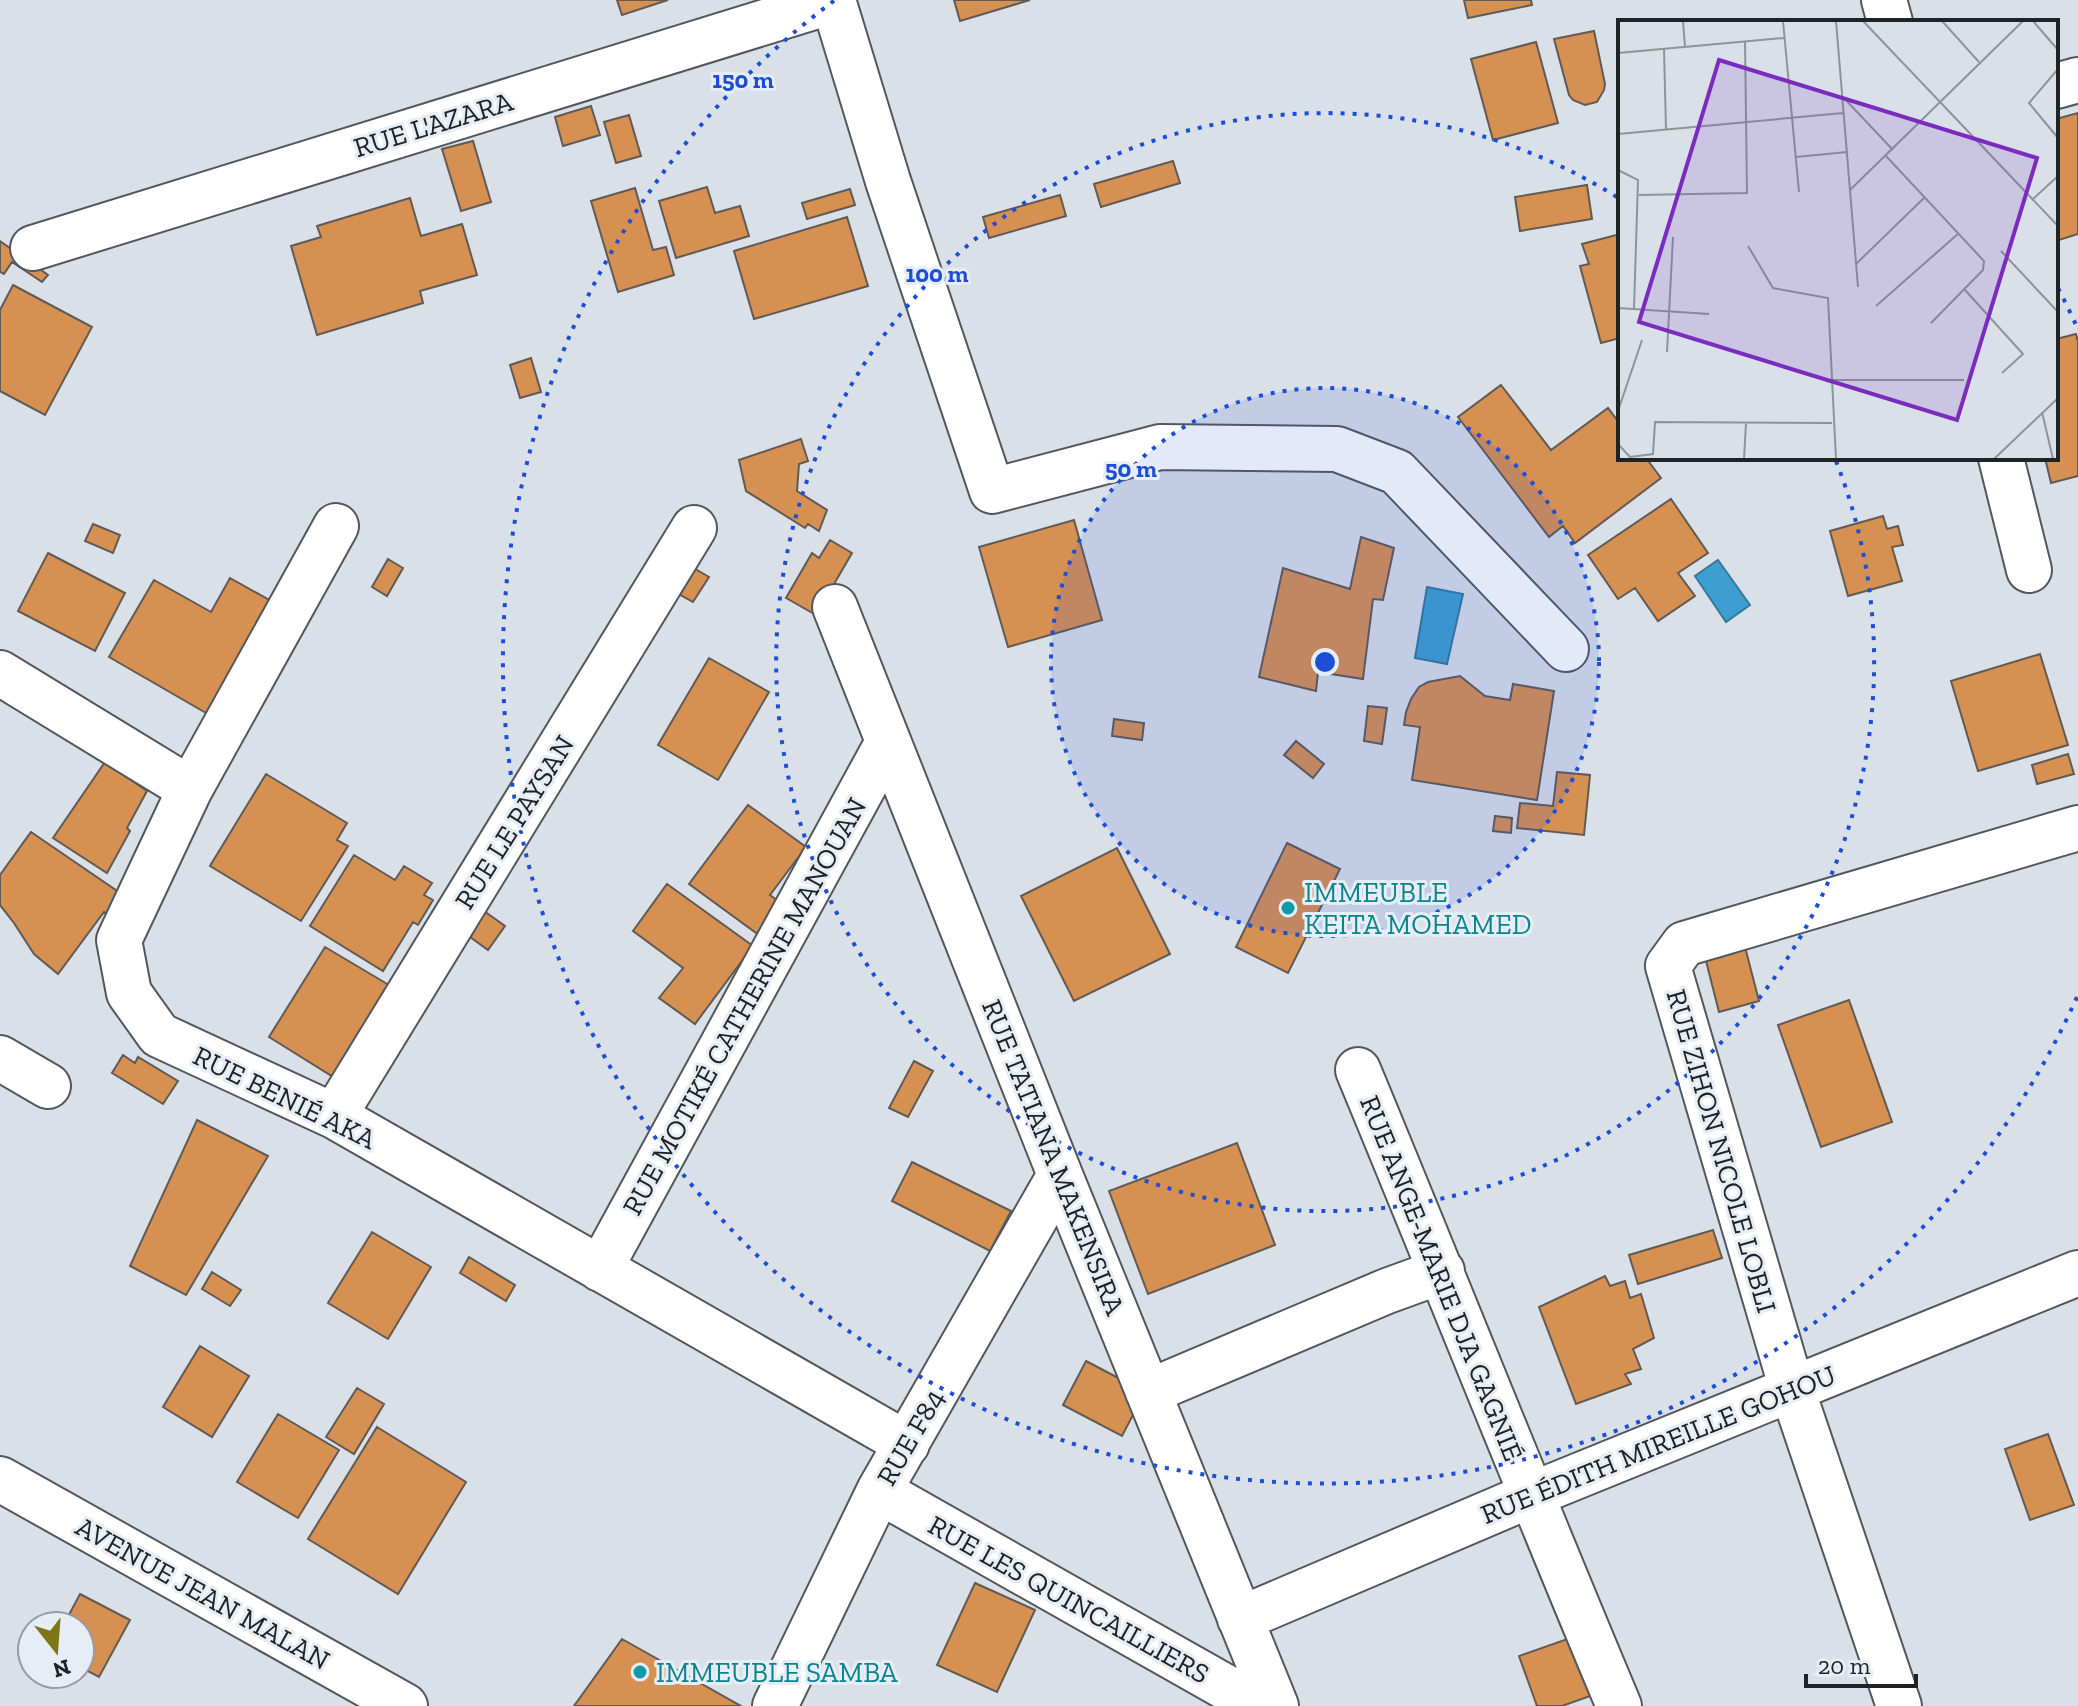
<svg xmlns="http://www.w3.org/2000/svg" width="2078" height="1706" font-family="'Zilla Slab',serif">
	<rect width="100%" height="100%" fill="#d9e0e7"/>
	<path fill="#3f9ed0" stroke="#36799d" stroke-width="2" d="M 1718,560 L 1750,605 L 1726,622 L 1695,576 Z
		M 1427,587 L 1463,594 L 1447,664 L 1415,658 Z"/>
	<path fill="#d69052" stroke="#615a55" stroke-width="2" d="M 617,0 L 668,0 L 622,15 Z
		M 954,0 L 1030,0 L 960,21 Z
		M 1464,0 L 1531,0 L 1532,5 L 1468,18 Z
		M 1594,31 L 1605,84 L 1604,90 L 1597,102 L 1585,105 L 1573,100 L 1569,95 L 1554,39 Z
		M 1536,42 L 1558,123 L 1493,140 L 1471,59 Z
		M 591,106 L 600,135 L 563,146 L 555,117 Z
		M 2078,113 L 2078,234 L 2056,241 L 2056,119 Z
		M 629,115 L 641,156 L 616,163 L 604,122 Z
		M 473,141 L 491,202 L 461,211 L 442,149 Z
		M 1173,161 L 1180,183 L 1101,207 L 1094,184 Z
		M 1587,185 L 1592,219 L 1520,231 L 1515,197 Z
		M 707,187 L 715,213 L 740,206 L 749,236 L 676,258 L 659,201 Z
		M 635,188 L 653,250 L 666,247 L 674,275 L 618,292 L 591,201 Z
		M 850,189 L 855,205 L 807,219 L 802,203 Z
		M 1060,195 L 1066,216 L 989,238 L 983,217 Z
		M 410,198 L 421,236 L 462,224 L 477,275 L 420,291 L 423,303 L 317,335 L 291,246 L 321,237 L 317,226 Z
		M 847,217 L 868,286 L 754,319 L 734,251 Z
		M 1620,234 L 1620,338 L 1601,343 L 1580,266 L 1589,264 L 1582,244 Z
		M 0,241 L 48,275 L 42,282 L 12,262 L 4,274 L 0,272 Z
		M 13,285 L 92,327 L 45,415 L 0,391 L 0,310 Z
		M 2076,334 L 2078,342 L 2078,476 L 2051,483 L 2045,458 L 2056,458 L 2056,339 Z
		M 531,358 L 541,392 L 520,398 L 510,365 Z
		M 1501,385 L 1551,450 L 1608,408 L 1620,424 L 1620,458 L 1646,458 L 1661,478 L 1575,543 L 1563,526 L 1549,537 L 1458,417 Z
		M 801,439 L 808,461 L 799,464 L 797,491 L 827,510 L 819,531 L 808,524 L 805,528 L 746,491 L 739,460 Z
		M 1671,499 L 1708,553 L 1678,573 L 1695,596 L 1658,621 L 1635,588 L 1618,599 L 1588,555 Z
		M 1883,516 L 1887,529 L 1898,526 L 1903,545 L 1892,547 L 1902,581 L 1848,596 L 1830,531 Z
		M 1074,520 L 1102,620 L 1008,647 L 979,547 Z
		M 93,524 L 120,535 L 113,553 L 85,541 Z
		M 1361,537 L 1394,548 L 1383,600 L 1373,599 L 1363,679 L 1318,672 L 1316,691 L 1259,677 L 1283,568 L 1350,589 Z
		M 830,540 L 852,553 L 816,615 L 786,598 L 812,553 L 819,558 Z
		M 48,553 L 125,593 L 95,651 L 18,611 Z
		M 388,559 L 403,568 L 387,596 L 372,587 Z
		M 692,567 L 709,577 L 693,602 L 677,593 Z
		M 230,578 L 271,601 L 206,713 L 109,657 L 154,580 L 211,612 Z
		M 2040,654 L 2068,745 L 1978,771 L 1951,681 Z
		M 709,658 L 769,692 L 718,780 L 658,745 Z
		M 1460,676 L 1485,696 L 1510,700 L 1513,684 L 1554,691 L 1537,800 L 1412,780 L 1420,727 L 1404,725 L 1406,712 L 1411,699 L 1419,687 L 1428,682 Z
		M 1368,706 L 1387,708 L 1382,744 L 1364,741 Z
		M 1114,719 L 1144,723 L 1142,740 L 1112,736 Z
		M 1296,741 L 1324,764 L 1313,778 L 1284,755 Z
		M 2068,754 L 2074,774 L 2037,784 L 2032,765 Z
		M 105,762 L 147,791 L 127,828 L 130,831 L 107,873 L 53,838 Z
		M 1557,772 L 1590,775 L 1584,835 L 1517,828 L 1520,803 L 1553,806 Z
		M 266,774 L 347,823 L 337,840 L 348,846 L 301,921 L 210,866 Z
		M 748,805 L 806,847 L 770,895 L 790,910 L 767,941 L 689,884 Z
		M 1495,816 L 1512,818 L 1511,833 L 1493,831 Z
		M 31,832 L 126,897 L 110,917 L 104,912 L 58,974 L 34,954 L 14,923 L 0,905 L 0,875 Z
		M 1287,843 L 1340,869 L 1288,973 L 1236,947 Z
		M 1117,848 L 1170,954 L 1074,1001 L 1021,896 Z
		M 354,855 L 395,880 L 404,866 L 432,883 L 424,895 L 433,900 L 418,925 L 413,922 L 383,971 L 310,926 Z
		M 667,884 L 753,946 L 695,1024 L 659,998 L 683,968 L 633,931 Z
		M 484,911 L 505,926 L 488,950 L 466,934 Z
		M 325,947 L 399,991 L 343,1083 L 269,1037 Z
		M 1745,947 L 1759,1001 L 1719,1012 L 1705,957 Z
		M 1849,1000 L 1892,1122 L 1821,1147 L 1778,1025 Z
		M 123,1055 L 135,1063 L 138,1057 L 178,1081 L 163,1104 L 112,1073 Z
		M 914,1061 L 933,1071 L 908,1117 L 889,1108 Z
		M 197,1120 L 268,1156 L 186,1295 L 130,1266 Z
		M 1237,1143 L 1275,1245 L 1148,1294 L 1109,1191 Z
		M 912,1162 L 1011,1211 L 990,1251 L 892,1201 Z
		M 1713,1230 L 1722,1258 L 1638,1284 L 1629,1255 Z
		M 372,1232 L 431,1267 L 388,1339 L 328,1303 Z
		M 469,1257 L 515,1285 L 506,1301 L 460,1273 Z
		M 212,1272 L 241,1290 L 230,1306 L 202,1289 Z
		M 1605,1276 L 1610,1286 L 1625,1281 L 1630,1298 L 1641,1294 L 1654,1338 L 1633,1349 L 1641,1369 L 1625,1374 L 1631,1384 L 1576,1404 L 1539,1307 Z
		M 200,1346 L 249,1376 L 212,1437 L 163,1407 Z
		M 1086,1361 L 1145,1392 L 1122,1436 L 1063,1405 Z
		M 357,1388 L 384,1404 L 354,1454 L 326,1437 Z
		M 278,1414 L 339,1450 L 298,1518 L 237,1482 Z
		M 377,1427 L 466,1482 L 398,1594 L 308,1539 Z
		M 2048,1434 L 2074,1505 L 2030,1520 L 2005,1449 Z
		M 975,1583 L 1035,1610 L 997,1692 L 937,1665 Z
		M 80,1594 L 130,1620 L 99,1677 L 80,1667 L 80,1626 L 63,1626 Z
		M 1576,1636 L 1596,1694 L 1562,1706 L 1537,1706 L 1519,1656 Z
		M 622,1639 L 741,1706 L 574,1706 Z"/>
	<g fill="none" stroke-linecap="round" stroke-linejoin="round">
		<defs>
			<path id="minor" d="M 833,0 L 888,181 L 992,491 L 1160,447 L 1337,449 L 1397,472 L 1566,649
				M 1884,0 L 1890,22
				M 2056,86 L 2078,80
				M 33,248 L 833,1
				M 2001,458 L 2029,570
				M 336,526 L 190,789 L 119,940 L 129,993 L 159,1035 L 334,1116 L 907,1444
				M 835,607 L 1060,1175 L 1276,1706
				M 0,673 L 190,789
				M 0,1058 L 48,1086
				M 1358,1070 C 1446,1282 1530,1495 1619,1706
				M 334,1116 L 694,528
				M 600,1269 L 888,742
				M 1148,1392 L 1387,1291 L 1442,1271
				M 879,1491 L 1259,1706
				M 1240,1619 L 1531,1495 L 2078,1273
				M 775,1706 L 879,1491 L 1060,1175
				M 1899,1706 L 1792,1389 L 1668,966 L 1684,944 L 2078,828"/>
			<path id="major" d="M 0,1479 L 405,1706"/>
		</defs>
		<use href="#minor" stroke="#52585e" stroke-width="48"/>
		<use href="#major" stroke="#52585e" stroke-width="48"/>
		<use href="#minor" stroke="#fff" stroke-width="44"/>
		<use href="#major" stroke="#fff" stroke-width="44"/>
	</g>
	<circle cx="1325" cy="662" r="274" fill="#1d4ed8" fill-opacity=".12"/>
	<g fill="none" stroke="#1d4ed8" stroke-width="4" stroke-dasharray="4 8">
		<circle cx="1325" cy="662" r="274"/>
		<path d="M1836 461A549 549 0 1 1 1620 199"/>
		<path d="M2077 997A823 823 0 1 1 835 0M2058 288A823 823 0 0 1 2077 327"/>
	</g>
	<g fill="#0f9aa8" stroke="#e6edf5" stroke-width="3">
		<circle cx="1288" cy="908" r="8"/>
		<circle cx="640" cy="1672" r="8"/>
	</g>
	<g text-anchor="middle" stroke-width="6" stroke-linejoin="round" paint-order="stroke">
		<g font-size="28" fill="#202325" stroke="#e6edf5">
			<text transform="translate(433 124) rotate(-17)" y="10">RUE L'AZARA</text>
			<text transform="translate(514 822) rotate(-58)" y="10">RUE LE PAYSAN</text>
			<text transform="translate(744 1006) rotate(-61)" y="10">RUE MOTIKÉ CATHERINE MANOUAN</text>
			<text transform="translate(285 1097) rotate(26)" y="10">RUE BENIÉ AKA</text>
			<text transform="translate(1722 1151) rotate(74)" y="10">RUE ZIHON NICOLE LOBLI</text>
			<text transform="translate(1054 1157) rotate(68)" y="10">RUE TATIANA MAKENSIRA</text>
			<text transform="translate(1442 1278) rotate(68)" y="10">RUE ANGE-MARIE DJA GAGNIÉ</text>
			<text transform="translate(910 1437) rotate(-60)" y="10">RUE F84</text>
			<text transform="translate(1658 1444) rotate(-22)" y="10">RUE ÉDITH MIREILLE GOHOU</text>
			<text transform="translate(203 1593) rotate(29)" y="10">AVENUE JEAN MALAN</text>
			<text transform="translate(1069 1599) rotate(29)" y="10">RUE LES QUINCAILLIERS</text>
		</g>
		<g font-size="28" fill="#0d838f" stroke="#e6edf5" text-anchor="start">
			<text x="1304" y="902">IMMEUBLE<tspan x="1304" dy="32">KEITA MOHAMED</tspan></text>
			<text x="656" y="1682">IMMEUBLE SAMBA</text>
		</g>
	</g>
	<g transform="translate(1618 20)">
		<rect width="440" height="440" fill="#d9e0e7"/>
		<path fill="none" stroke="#8f9499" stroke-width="2" d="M 65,1 L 67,27M 165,1 L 181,172M 218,1 L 240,267M 245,1 L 440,206M 324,1 L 361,42M 415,1 L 440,30M 46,28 L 48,110M 0,33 L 166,18M 440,49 L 411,83 L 440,118M 224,76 L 275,130M 0,114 L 225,93M 268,136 L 366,241 L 365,250 L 313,303M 178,137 L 229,132M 0,150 L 20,160 L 16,289M 232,170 L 405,1M 21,175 L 129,173 L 127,21M 415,179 L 440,156M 130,226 L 155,268 L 210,278 L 218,439M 383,231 L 440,292M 238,244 L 307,177M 347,270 L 405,334 L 384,353M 258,286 L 341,213M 0,288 L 91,294M 49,332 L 55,217M 212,360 L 346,360M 0,391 L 24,320M 424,392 L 435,439M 0,424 L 12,437 L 35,434 L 37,402 L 214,403M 126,439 L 128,403M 376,439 L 440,378"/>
		<path fill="#7b2cbf" fill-opacity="0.15" stroke="#7b2cbf" stroke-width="4" d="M 101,40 L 419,138 L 339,400 L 21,302 Z"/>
		<rect width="440" height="440" fill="none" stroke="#202325" stroke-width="4"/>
	</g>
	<circle cx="1325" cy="662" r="12" fill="#1d4ed8" stroke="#e6edf5" stroke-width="4"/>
	<g font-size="24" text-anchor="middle" font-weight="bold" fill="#1d4ed8" stroke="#e6edf5" stroke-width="6" stroke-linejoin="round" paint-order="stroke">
		<text x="743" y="88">150 m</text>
		<text x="937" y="282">100 m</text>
		<text x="1131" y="477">50 m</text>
	</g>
	<g transform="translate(56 1650) rotate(163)"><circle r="38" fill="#e6edf5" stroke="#979ca2" stroke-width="2"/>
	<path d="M0-6L14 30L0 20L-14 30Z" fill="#7f7416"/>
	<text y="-12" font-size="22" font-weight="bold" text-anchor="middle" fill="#202325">N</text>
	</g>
	<path d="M1806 1674v12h110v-12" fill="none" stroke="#202325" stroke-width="4"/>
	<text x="1818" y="1674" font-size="24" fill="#202325" stroke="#e6edf5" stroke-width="6" paint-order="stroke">20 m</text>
</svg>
